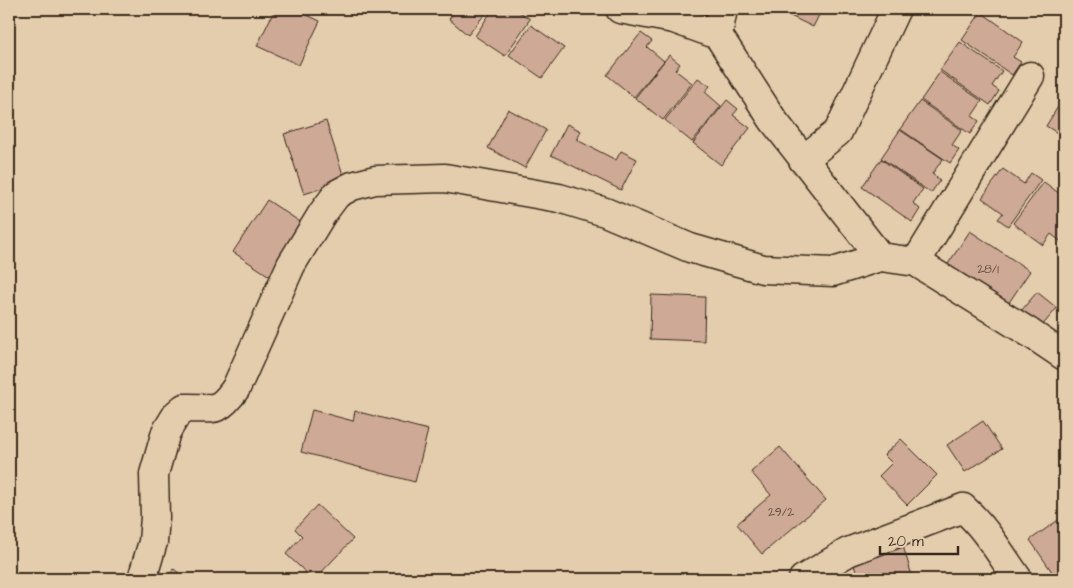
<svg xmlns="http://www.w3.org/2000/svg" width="1073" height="588" font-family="'Architects Daughter',sans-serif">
	<rect width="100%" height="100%" fill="#e3cdac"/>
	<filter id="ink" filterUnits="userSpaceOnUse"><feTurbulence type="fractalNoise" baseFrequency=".02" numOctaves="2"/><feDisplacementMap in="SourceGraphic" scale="10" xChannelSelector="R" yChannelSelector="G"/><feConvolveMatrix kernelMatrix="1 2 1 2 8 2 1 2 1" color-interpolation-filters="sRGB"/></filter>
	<g filter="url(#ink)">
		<path fill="#cea996" stroke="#3b2a1e" d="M 275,9 L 294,9 L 320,21 L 299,65 L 257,46 Z
			M 457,9 L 489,9 L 468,35 L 449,19 Z
			M 493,9 L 515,9 L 530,19 L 505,56 L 475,36 Z
			M 776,9 L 822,9 L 813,27 Z
			M 981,12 L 1023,42 L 1013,57 L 1021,62 L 1012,75 L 962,40 Z
			M 531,25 L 564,48 L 542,78 L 509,55 Z
			M 641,33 L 652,41 L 647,47 L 664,61 L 634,97 L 607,75 Z
			M 960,42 L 1002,71 L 992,86 L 999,91 L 990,105 L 940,70 Z
			M 669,55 L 680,64 L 675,70 L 692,83 L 663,120 L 635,98 Z
			M 940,72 L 982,101 L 972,116 L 979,121 L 970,134 L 921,100 Z
			M 698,78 L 710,86 L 705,92 L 721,106 L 692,142 L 665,120 Z
			M 1064,97 L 1064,137 L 1046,126 Z
			M 727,100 L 738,109 L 733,115 L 750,128 L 721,165 L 693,143 Z
			M 920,101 L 962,130 L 952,145 L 959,150 L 950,163 L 900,129 Z
			M 508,109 L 546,130 L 525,168 L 488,148 Z
			M 326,121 L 345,181 L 304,194 L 284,134 Z
			M 567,124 L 581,131 L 577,140 L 616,160 L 621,151 L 637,159 L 621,190 L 551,155 Z
			M 900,130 L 943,159 L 932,174 L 940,180 L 931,193 L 881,158 Z
			M 881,159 L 923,189 L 913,203 L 920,209 L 912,222 L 862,187 Z
			M 1003,169 L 1024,184 L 1031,173 L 1041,180 L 1008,226 L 998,219 L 1003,213 L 982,198 Z
			M 1044,182 L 1064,197 L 1064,244 L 1051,234 L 1043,245 L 1013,223 Z
			M 267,200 L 305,225 L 271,277 L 233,252 Z
			M 970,231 L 1030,271 L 1006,307 L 946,267 Z
			M 1037,292 L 1057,308 L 1041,327 L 1021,311 Z
			M 651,295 L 705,297 L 704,341 L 650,339 Z
			M 312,410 L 353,421 L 355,411 L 428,430 L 415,482 L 301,452 Z
			M 983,421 L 1002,449 L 965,472 L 947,445 Z
			M 901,439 L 937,475 L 907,505 L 879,476 L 892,463 L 884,455 Z
			M 780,447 L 826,500 L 762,554 L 737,524 L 771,495 L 751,472 Z
			M 317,505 L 353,539 L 315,579 L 313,579 L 286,554 L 302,536 L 295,529 Z
			M 1064,516 L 1064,579 L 1057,579 L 1030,540 Z
			M 903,546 L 913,579 L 875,579 L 873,574 L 858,578 L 853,562 Z
			M 174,569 L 186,579 L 165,579 Z"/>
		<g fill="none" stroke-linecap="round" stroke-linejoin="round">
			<defs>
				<path id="minor" d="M 620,9 L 674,19 L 718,35
					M 723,9 L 718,35 L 773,120 L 880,257 L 916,262 L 1030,333 L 1064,356
					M 803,160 L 838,132 L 896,9
					M 916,262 L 1030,76
					M 142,579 L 153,542 L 155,517 L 154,474 L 166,432 L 177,414 L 184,408 C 214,407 217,415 236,388 L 291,265 L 322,214 L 337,194 L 352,186 L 375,180 L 445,178 L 559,198 L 605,212 L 690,248 L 763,269 L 833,272 L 880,257
					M 803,579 L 848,552 L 963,508 C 985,527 1001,555 1018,579"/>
			</defs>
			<use href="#minor" stroke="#3b2a1e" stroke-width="31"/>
			<use href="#minor" stroke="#e3cdac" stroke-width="28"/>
		</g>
	</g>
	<g text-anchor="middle" stroke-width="4" stroke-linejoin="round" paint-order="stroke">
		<g font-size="12" fill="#604a3c">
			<text x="988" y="273">28/1</text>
			<text x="781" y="516">29/2</text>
		</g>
	</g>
	<rect width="1073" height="588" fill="none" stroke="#e3cdac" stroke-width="30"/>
	<rect x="15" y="15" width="1043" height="558" fill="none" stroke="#3b2a1e" stroke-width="2" filter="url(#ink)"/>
	<path d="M880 546v8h78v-8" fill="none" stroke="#3b2a1e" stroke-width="2.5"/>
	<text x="888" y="546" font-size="15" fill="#3b2a1e" stroke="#e3cdac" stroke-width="4" paint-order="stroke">20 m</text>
</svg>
